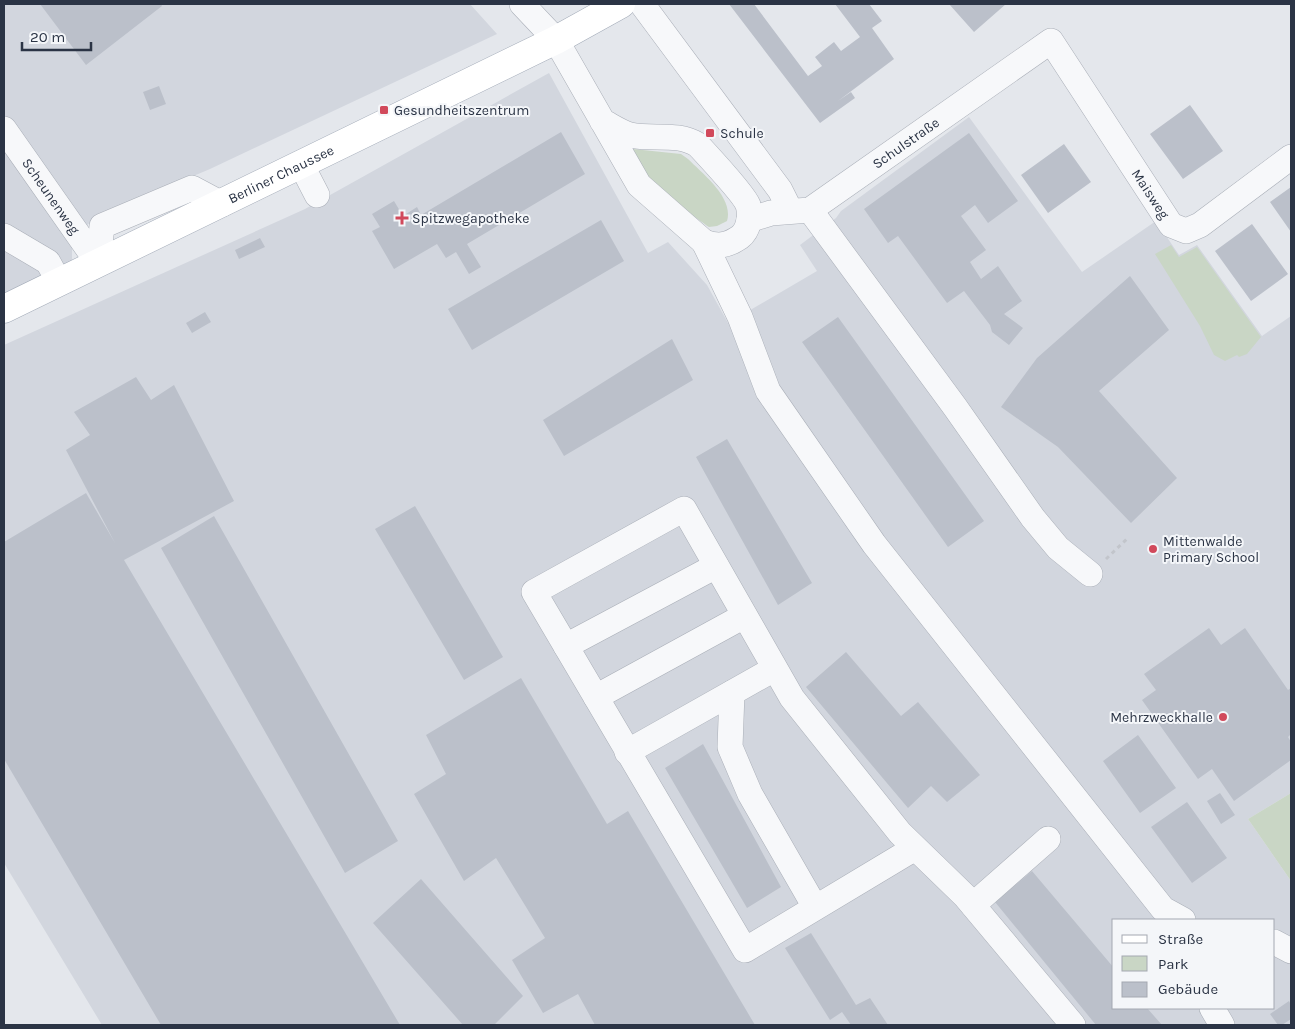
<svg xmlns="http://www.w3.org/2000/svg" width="1295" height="1029" font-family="Karla,sans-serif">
	<rect width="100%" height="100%" fill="#e4e7ec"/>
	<path fill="#d2d6de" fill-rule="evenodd" d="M 4,4 L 470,4 L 497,34 L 210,169 L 96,217 L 72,239 L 72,263 L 4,296 Z
		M 549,73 L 648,253 L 668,242 L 707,285 L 728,323 L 817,271 L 800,245 L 836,218 L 841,211 L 969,117 L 1082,272 L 1156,221 L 1179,255 L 1197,245 L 1262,336 L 1291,316 L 1291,793 L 1248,819 L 1291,881 L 1291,1025 L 102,1025 L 4,863 L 4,345 L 305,209 ZM 1114,920 L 1274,920 L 1274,1008 L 1114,1008 Z"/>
	<path fill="#c9d6c5" d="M 633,149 L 681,154 L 688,159 C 703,174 734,198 727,221 L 717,226 L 709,227 C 690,213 629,175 633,149 Z
		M 1171,245 L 1179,257 L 1197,247 L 1261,337 L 1247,354 L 1239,357 L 1237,355 L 1225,361 L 1214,355 L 1200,326 L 1155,254 Z
		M 1291,793 L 1291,881 L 1248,819 Z"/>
	<path fill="#bbc0ca" d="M 40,4 L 161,4 L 162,6 L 86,65 Z
		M 729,4 L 754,4 L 808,76 L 822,66 L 815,57 L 834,42 L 841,51 L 860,37 L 835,4 L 869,4 L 882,21 L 872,28 L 894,59 L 838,101 L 851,92 L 855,98 L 820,123 Z
		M 949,4 L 1006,4 L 974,32 Z
		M 159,86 L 166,104 L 150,110 L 143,92 Z
		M 1190,105 L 1223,151 L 1183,179 L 1150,134 Z
		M 561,132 L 585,174 L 467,244 L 481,267 L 469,274 L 456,252 L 446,258 L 437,244 L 394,269 L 372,231 L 380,227 L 372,214 L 394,201 L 403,216 L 417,207 L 421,215 Z
		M 969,133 L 1018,201 L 988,223 L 975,205 L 961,216 L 986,250 L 970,262 L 981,279 L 998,266 L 1022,301 L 1004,314 L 1023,328 L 1009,345 L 992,332 L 990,325 L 964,291 L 947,303 L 898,236 L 888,243 L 864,209 Z
		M 1064,144 L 1091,182 L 1048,213 L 1021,175 Z
		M 1291,187 L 1291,232 L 1270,202 Z
		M 601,220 L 624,261 L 472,350 L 448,309 Z
		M 1252,224 L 1288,274 L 1251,301 L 1215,251 Z
		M 260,238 L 265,247 L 239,259 L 235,250 Z
		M 1130,276 L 1169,330 L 1099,391 L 1177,478 L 1131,523 L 1058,447 L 1001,407 L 1037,358 Z
		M 205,312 L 211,322 L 192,333 L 186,323 Z
		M 838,317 L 984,521 L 948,547 L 802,342 Z
		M 672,339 L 693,380 L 564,456 L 543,420 Z
		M 136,377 L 151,400 L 174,385 L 234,501 L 124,560 L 400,1025 L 161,1025 L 4,759 L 4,542 L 86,493 L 115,543 L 66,450 L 90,435 L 74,412 Z
		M 727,439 L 812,583 L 778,605 L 696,457 Z
		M 415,506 L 503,657 L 464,680 L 375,529 Z
		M 214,516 L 398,841 L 345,873 L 161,548 Z
		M 1209,628 L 1221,645 L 1245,628 L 1288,690 L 1291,688 L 1291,734 L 1288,737 L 1291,742 L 1291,760 L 1234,801 L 1212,769 L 1198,779 L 1142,700 L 1156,690 L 1144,674 Z
		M 846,652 L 901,716 L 918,702 L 980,775 L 947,802 L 931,786 L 908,808 L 806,687 Z
		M 521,678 L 607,824 L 628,811 L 755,1025 L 595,1025 L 578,994 L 543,1013 L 512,960 L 545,938 L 496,858 L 464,881 L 414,794 L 446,774 L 426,735 Z
		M 1138,735 L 1176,788 L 1140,813 L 1103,761 Z
		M 703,744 L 781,887 L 747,908 L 665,768 Z
		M 1220,793 L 1235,815 L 1221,824 L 1207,801 Z
		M 1187,802 L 1227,858 L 1192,883 L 1151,827 Z
		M 1032,871 L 1114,968 L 1114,1008 L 1147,1008 L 1162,1025 L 1096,1025 L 995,902 Z
		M 421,879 L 523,996 L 494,1025 L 463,1025 L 373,923 Z
		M 811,933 L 856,1005 L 870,998 L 888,1025 L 851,1025 L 842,1012 L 830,1020 L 785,948 Z
		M 1289,1001 L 1291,1005 L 1291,1019 L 1282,1025 L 1278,1025 L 1270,1014 Z"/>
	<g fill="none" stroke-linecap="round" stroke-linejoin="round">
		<defs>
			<g id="minor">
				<path d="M 522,4 L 556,40 L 639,185 L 704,242 C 718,247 727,246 740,237 C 749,230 751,215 748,205 C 744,194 708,156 698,145 C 677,132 653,140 630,135 C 620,132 610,125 602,121"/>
				<path d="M 642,4 L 780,190 L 790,210"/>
				<path id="s1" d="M 4,129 L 98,263"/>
				<path d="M 301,164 L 317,195"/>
				<path d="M 810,210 L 955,407 L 1033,518 L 1058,548 L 1090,574"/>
				<path id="s2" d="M 749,220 L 771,213 L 810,210 L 1051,41 L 1171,225 L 1186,231 L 1200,225 L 1291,157"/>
				<path d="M 4,236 L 48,262 L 59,282"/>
				<path d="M 704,242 L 740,317 L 768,391 L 874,544 L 1163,909 L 1183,920"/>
				<path d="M 98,263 L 102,226 L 192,188 L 222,204"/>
				<path d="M 566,646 L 716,566"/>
				<path d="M 732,693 L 730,747 L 750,794 L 815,907"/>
				<path d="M 596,697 L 744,616"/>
				<path d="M 627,752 L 774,669"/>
				<path d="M 915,848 L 745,950 L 534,592 L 684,509 L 792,698 L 900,833 L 965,896 L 1073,1025"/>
				<path d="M 973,905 L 1048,839"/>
				<path d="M 1274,942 L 1291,951"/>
				<path d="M 1212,1008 L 1222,1025"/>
			</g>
			<g id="major">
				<path id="s3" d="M 4,309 L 556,40 L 621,4"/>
			</g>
		</defs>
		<use href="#minor" stroke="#a9aeb7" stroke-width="26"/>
		<use href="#major" stroke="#a3abb8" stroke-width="29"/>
		<path stroke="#c2c5cb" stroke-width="3" stroke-dasharray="4 4" stroke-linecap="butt" d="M 1106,559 L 1129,537"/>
		<use href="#minor" stroke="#f7f8fa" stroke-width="25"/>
		<use href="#major" stroke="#fff" stroke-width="28"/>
	</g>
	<g fill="#d1495b" stroke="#f4f6f9" stroke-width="2">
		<rect x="379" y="105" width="10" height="10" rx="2.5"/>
		<rect x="705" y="128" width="10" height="10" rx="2.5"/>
		<path d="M399.5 210.5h5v5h5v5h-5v5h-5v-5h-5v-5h5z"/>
		<circle cx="1153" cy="549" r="5"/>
		<circle cx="1223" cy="717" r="5"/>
	</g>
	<g text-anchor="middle" stroke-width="4" stroke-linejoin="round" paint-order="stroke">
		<g font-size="14" fill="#2b3445" stroke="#f4f6f9" text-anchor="start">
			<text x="394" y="115">Gesundheitszentrum</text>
			<text x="720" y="138">Schule</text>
			<text x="412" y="223">Spitzwegapotheke</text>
			<text x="1163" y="546">Mittenwalde<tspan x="1163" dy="16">Primary School</tspan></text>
			<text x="1213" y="722" text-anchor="end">Mehrzweckhalle</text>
		</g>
		<g font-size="14" fill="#2b3445" stroke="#f4f6f9">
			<text dy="5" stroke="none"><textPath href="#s2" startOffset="179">Schulstraße</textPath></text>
			<text dy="5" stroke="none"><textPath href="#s3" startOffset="308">Berliner Chaussee</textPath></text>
			<text dy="5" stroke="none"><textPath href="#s2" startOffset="539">Maisweg</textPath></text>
			<text dy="5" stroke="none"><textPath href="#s1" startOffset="82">Scheunenweg</textPath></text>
		</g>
	</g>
	<rect width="1295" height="1029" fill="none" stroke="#2b3445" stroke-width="10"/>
	<rect x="1112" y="919" width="162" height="90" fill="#f4f6f9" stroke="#a4a8b1"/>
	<rect x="1122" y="935" width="25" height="8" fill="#ffffff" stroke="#a4a8b1"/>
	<text x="1158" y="944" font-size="15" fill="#2b3445">Straße</text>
	<rect x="1122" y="956" width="25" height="15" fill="#c9d6c5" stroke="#a4a8b1"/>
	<text x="1158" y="969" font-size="15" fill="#2b3445">Park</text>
	<rect x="1122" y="982" width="25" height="15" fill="#bbc0ca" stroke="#a4a8b1"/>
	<text x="1158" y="994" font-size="15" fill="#2b3445">Gebäude</text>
	<path d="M22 42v8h69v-8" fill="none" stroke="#2b3445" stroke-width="2.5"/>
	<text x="30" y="42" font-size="15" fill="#2b3445" stroke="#f4f6f9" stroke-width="4" paint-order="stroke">20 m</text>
</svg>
